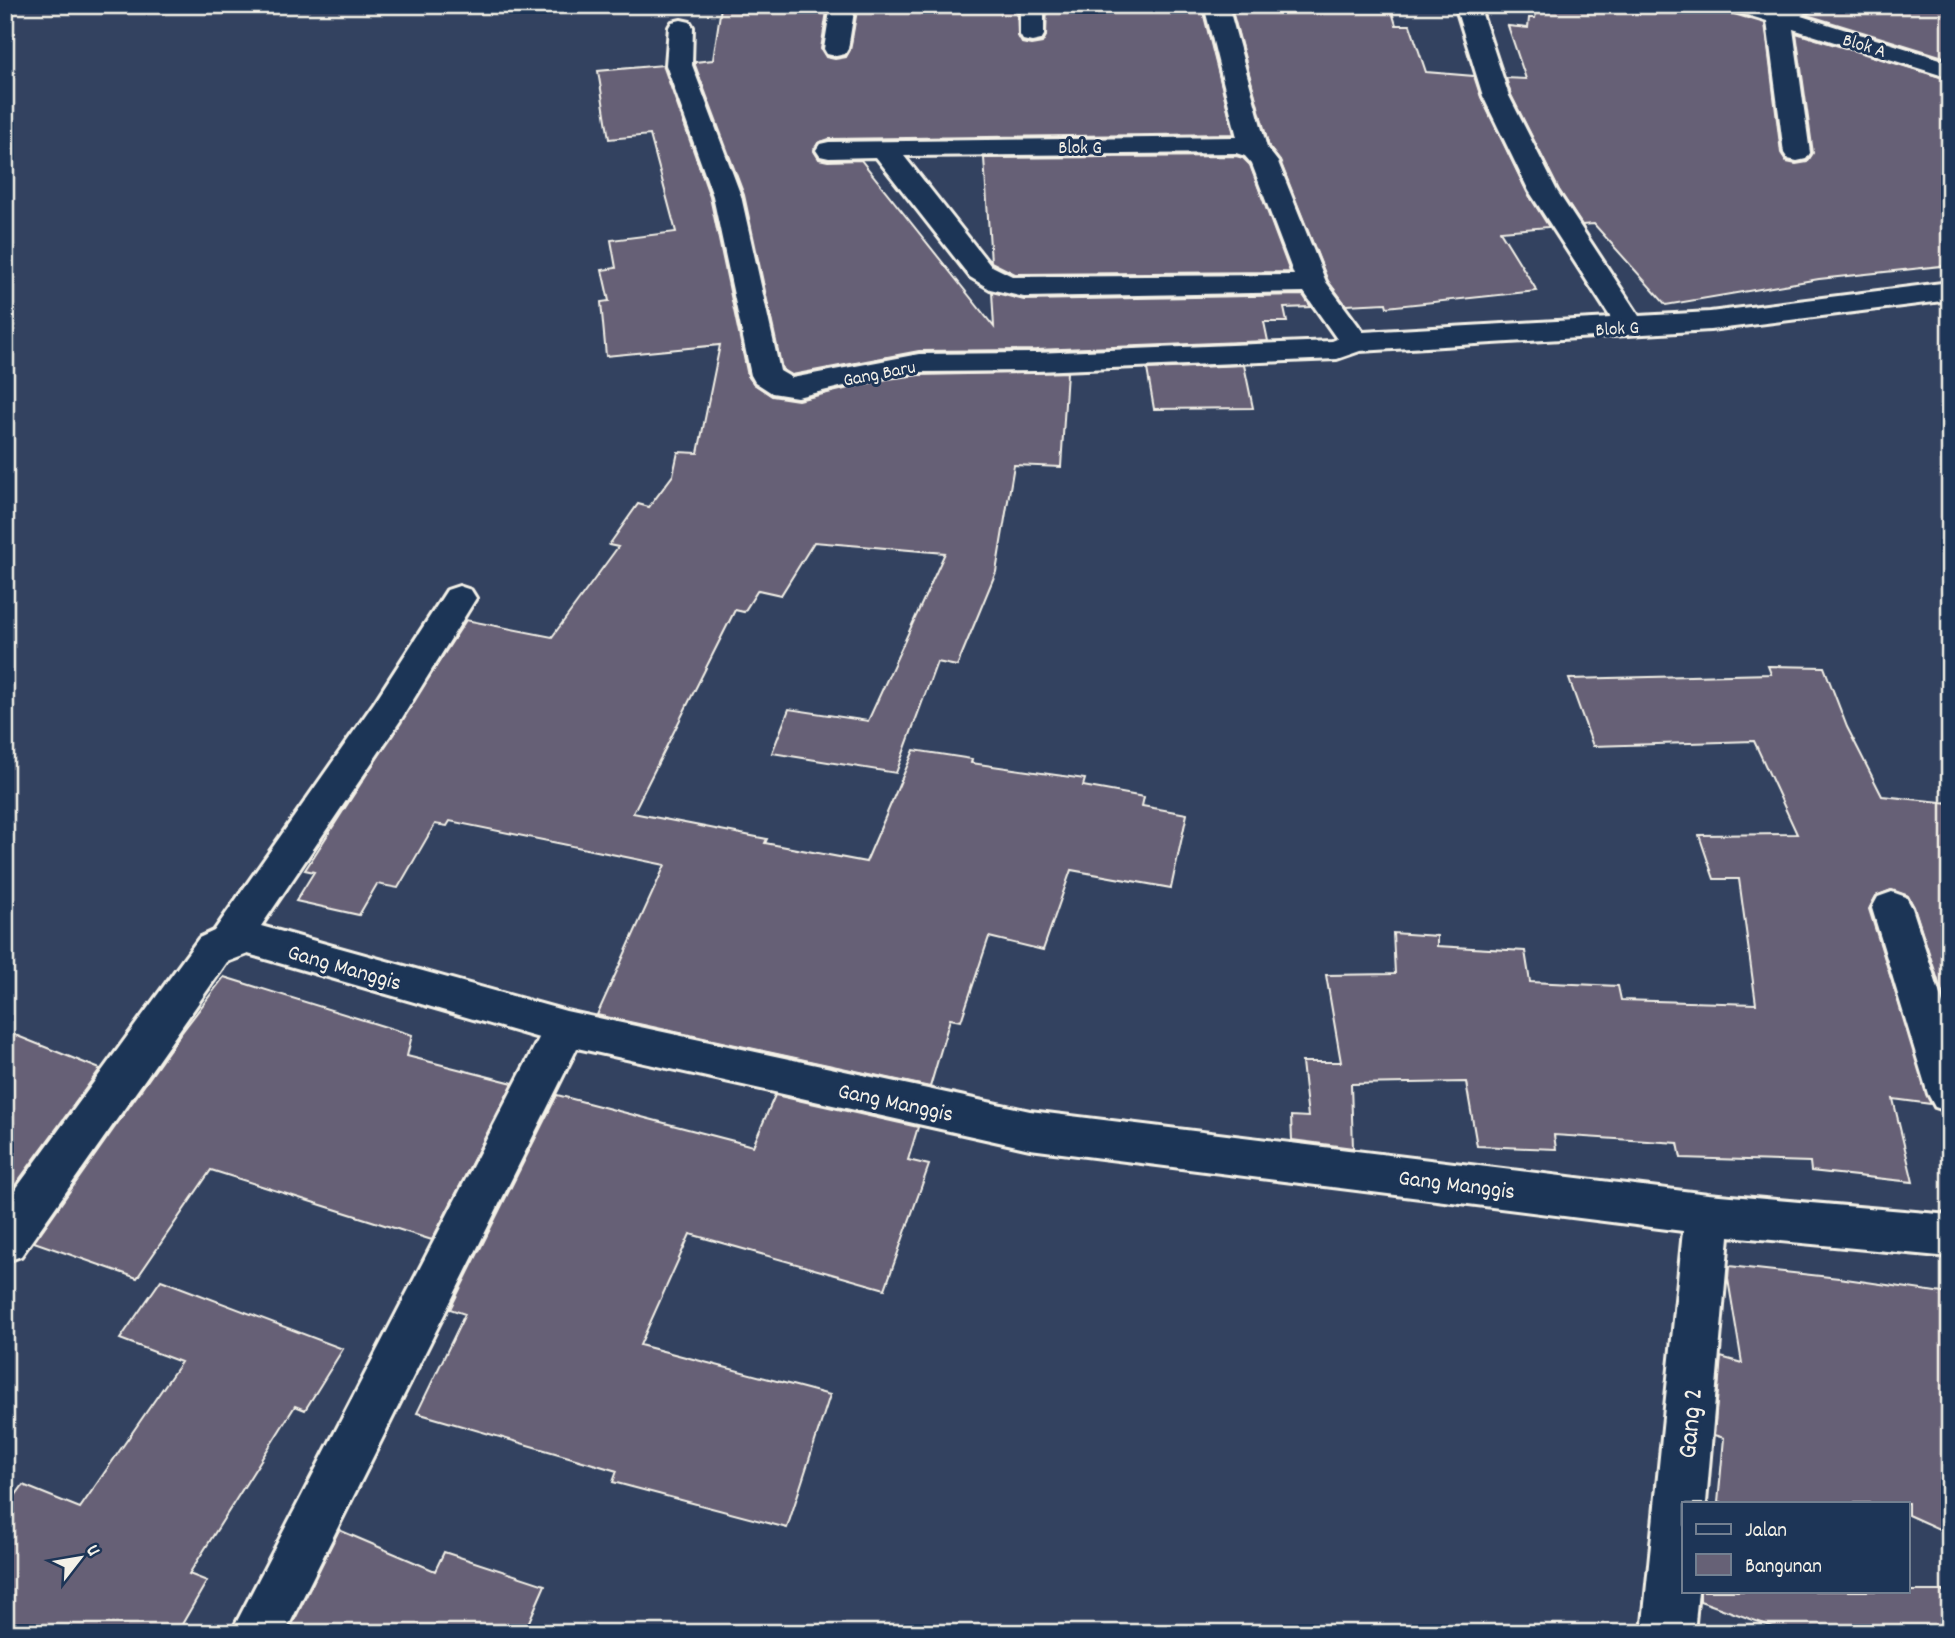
<svg xmlns="http://www.w3.org/2000/svg" width="1955" height="1638" font-family="Dekko,sans-serif">
	<rect width="100%" height="100%" fill="#334260"/>
	<filter id="ink" filterUnits="userSpaceOnUse"><feTurbulence type="fractalNoise" baseFrequency=".0143" numOctaves="2"/><feDisplacementMap in="SourceGraphic" scale="14" xChannelSelector="R" yChannelSelector="G"/><feConvolveMatrix kernelMatrix="1 2 1 2 8 2 1 2 1" color-interpolation-filters="sRGB"/></filter>
	<g filter="url(#ink)">
		<path fill="#666176" stroke="#f4f1e8" stroke-width="2" d="M 754,5 L 828,5 L 821,49 L 826,57 L 835,59 L 846,57 L 850,50 L 858,5 L 1017,5 L 1018,36 L 1022,43 L 1031,45 L 1042,43 L 1046,36 L 1047,5 L 1177,5 L 1177,9 L 1202,8 L 1234,134 L 829,139 L 818,143 L 814,151 L 819,159 L 828,161 L 861,160 L 994,327 L 992,292 L 1024,300 L 1303,295 L 1311,307 L 1284,308 L 1287,322 L 1264,322 L 1268,341 L 1036,350 L 919,351 L 792,375 L 782,369 L 744,195 L 695,65 L 695,62 L 713,60 L 721,7 Z
			M 1273,5 L 1390,5 L 1396,25 L 1410,25 L 1426,72 L 1474,76 L 1481,97 L 1527,192 L 1549,227 L 1500,231 L 1537,291 L 1387,307 L 1386,303 L 1346,305 L 1328,281 L 1280,161 L 1269,147 L 1231,7 Z
			M 1538,5 L 1726,5 L 1730,13 L 1765,23 L 1781,153 L 1787,162 L 1796,164 L 1807,162 L 1813,153 L 1796,33 L 1950,80 L 1950,265 L 1819,279 L 1666,305 L 1594,224 L 1582,225 L 1559,190 L 1511,95 L 1506,78 L 1526,79 L 1508,26 L 1528,28 L 1529,18 L 1535,18 Z
			M 1812,5 L 1950,5 L 1950,59 L 1807,15 L 1813,10 Z
			M 663,65 L 710,197 L 748,376 L 754,384 L 772,396 L 798,400 L 887,379 L 919,375 L 1067,372 L 1061,467 L 1014,465 L 996,572 L 957,666 L 937,662 L 896,773 L 772,753 L 789,709 L 868,721 L 945,553 L 814,542 L 781,595 L 758,590 L 744,612 L 735,610 L 633,813 L 767,839 L 765,843 L 866,862 L 914,750 L 972,759 L 971,763 L 1085,779 L 1083,786 L 1144,797 L 1142,806 L 1187,814 L 1171,888 L 1071,870 L 1043,950 L 989,937 L 961,1021 L 950,1019 L 930,1087 L 597,1015 L 665,865 L 450,821 L 447,826 L 435,824 L 398,888 L 377,884 L 359,915 L 296,901 L 314,872 L 305,870 L 466,620 L 552,637 L 618,547 L 609,545 L 638,504 L 649,507 L 673,475 L 678,452 L 698,453 L 720,345 L 606,356 L 601,302 L 609,301 L 602,270 L 616,268 L 611,240 L 676,232 L 650,135 L 609,139 L 598,71 Z
			M 1236,156 L 1243,158 L 1250,165 L 1290,272 L 1015,274 L 991,262 L 984,158 Z
			M 1244,365 L 1253,408 L 1154,409 L 1147,369 Z
			M 1768,666 L 1824,667 L 1847,727 L 1882,796 L 1950,803 L 1950,1017 L 1914,907 L 1908,896 L 1891,890 L 1876,896 L 1869,909 L 1931,1104 L 1893,1099 L 1913,1182 L 1811,1171 L 1810,1162 L 1681,1158 L 1678,1143 L 1554,1135 L 1556,1149 L 1477,1146 L 1466,1082 L 1351,1084 L 1353,1148 L 1292,1140 L 1291,1116 L 1308,1117 L 1302,1062 L 1341,1062 L 1326,975 L 1395,974 L 1393,933 L 1437,936 L 1437,946 L 1525,951 L 1530,982 L 1618,986 L 1621,1000 L 1756,1004 L 1739,879 L 1714,879 L 1699,835 L 1797,834 L 1754,741 L 1593,746 L 1569,679 L 1771,674 Z
			M 224,977 L 412,1035 L 407,1056 L 513,1083 L 432,1240 L 211,1170 L 137,1278 L 34,1242 L 179,1036 Z
			M 5,1031 L 100,1069 L 5,1199 Z
			M 557,1095 L 753,1146 L 775,1095 L 918,1127 L 908,1160 L 929,1165 L 885,1289 L 690,1234 L 640,1345 L 830,1395 L 787,1528 L 613,1482 L 617,1471 L 417,1413 L 465,1314 L 450,1309 Z
			M 1729,1266 L 1839,1278 L 1950,1294 L 1950,1534 L 1908,1515 L 1908,1503 L 1718,1503 L 1724,1438 L 1714,1435 L 1721,1357 L 1742,1363 L 1728,1279 Z
			M 161,1280 L 343,1349 L 305,1410 L 295,1406 L 189,1574 L 207,1581 L 177,1633 L 5,1633 L 5,1510 L 23,1485 L 80,1508 L 181,1362 L 120,1339 Z
			M 339,1530 L 435,1571 L 444,1552 L 545,1585 L 524,1633 L 288,1633 Z
			M 1700,1591 L 1950,1591 L 1948,1633 L 1790,1633 L 1700,1601 Z"/>
		<g fill="none" stroke-linecap="round" stroke-linejoin="round">
			<defs>
				<path id="minor" d="M 831,5 L 855,5 L 848,49 L 845,54 L 836,56 L 827,54 L 824,49 Z
					M 1020,5 L 1044,5 L 1044,35 L 1041,40 L 1032,42 L 1023,40 L 1020,35 Z
					M 1204,5 L 1228,5 L 1267,148 L 1278,162 L 1326,282 L 1363,332 L 1611,318 L 1529,191 L 1483,96 L 1455,5 L 1479,5 L 1509,96 L 1557,191 L 1639,316 L 1710,312 L 1950,282 L 1950,300 L 1710,330 L 1360,351 L 1337,359 L 1036,371 L 919,372 L 887,376 L 797,397 L 772,393 L 755,382 L 751,375 L 713,196 L 666,65 L 669,27 L 672,22 L 681,20 L 690,22 L 693,27 L 692,65 L 741,196 L 780,371 L 792,378 L 919,354 L 1036,353 L 1332,341 L 1337,339 L 1304,292 L 1024,297 L 990,289 L 970,277 L 876,157 L 829,158 L 820,156 L 816,150 L 820,144 L 829,142 L 1237,137 ZM 1236,153 L 1245,156 L 1252,164 L 1294,275 L 1014,277 L 990,265 L 904,156 Z
					M 1728,5 L 1766,5 L 1777,9 L 1785,5 L 1809,5 L 1811,8 L 1801,16 L 1950,62 L 1950,78 L 1793,29 L 1810,153 L 1806,159 L 1797,161 L 1788,159 L 1784,153 L 1767,21 L 1731,10 Z
					M 459,586 L 471,590 L 476,598 L 400,721 L 261,926 L 566,1011 L 1030,1111 L 1708,1194 L 1950,1215 L 1950,1257 L 1729,1236 L 1706,1503 L 1684,1503 L 1684,1591 L 1698,1591 L 1694,1633 L 1642,1633 L 1683,1231 L 1030,1149 L 577,1048 L 285,1633 L 231,1633 L 539,1038 L 248,954 L 227,962 L 21,1256 L 5,1262 L 5,1204 L 199,938 L 214,931 L 374,703 L 447,590 Z
					M 1892,892 L 1906,897 L 1912,908 L 1950,1026 L 1950,1112 L 1935,1107 L 1928,1094 L 1872,908 L 1878,897 Z"/>
			</defs>
			<use href="#minor" stroke="#f4f1e8" stroke-width="6"/>
			<use href="#minor" fill="#1d3557" fill-rule="evenodd"/>
		</g>
	</g>
	<g text-anchor="middle" stroke-width="6" stroke-linejoin="round" paint-order="stroke">
		<g font-size="19" fill="#f4f1e8" stroke="#1d3557">
			<text transform="translate(1865 44) rotate(17)" y="7">Blok A</text>
			<text x="1080" y="153">Blok G</text>
			<text transform="translate(1617 327) rotate(-4)" y="7">Blok G</text>
			<text transform="translate(879 372) rotate(-11)" y="7">Gang Baru</text>
		</g>
		<g font-size="23" fill="#f4f1e8" stroke="#1d3557">
			<text transform="translate(345 966) rotate(16)" y="8">Gang Manggis</text>
			<text transform="translate(896 1101) rotate(12)" y="8">Gang Manggis</text>
			<text transform="translate(1457 1183) rotate(7)" y="8">Gang Manggis</text>
		</g>
		<g font-size="28" fill="#f4f1e8" stroke="#1d3557">
			<text transform="translate(1688 1423) rotate(-85)" y="10">Gang 2</text>
		</g>
	</g>
	<rect width="1955" height="1638" fill="none" stroke="#1d3557" stroke-width="28"/>
	<rect x="14" y="14" width="1927" height="1610" fill="none" stroke="#f4f1e8" stroke-width="2.5" filter="url(#ink)"/>
	<rect x="1682" y="1502" width="228" height="91" fill="#1d3557" stroke="#738091" stroke-width="2"/>
	<rect x="1696" y="1524" width="35" height="10" fill="#1d3557" stroke="#738091" stroke-width="2"/>
	<text x="1745" y="1536" font-size="21" fill="#f4f1e8">Jalan</text>
	<rect x="1696" y="1554" width="35" height="21" fill="#666176" stroke="#738091" stroke-width="2"/>
	<text x="1745" y="1572" font-size="21" fill="#f4f1e8">Bangunan</text>
	<g transform="translate(80 1558) rotate(59)" stroke="#1d3557" stroke-width="5" paint-order="stroke">
	<path d="M0-5L12 26L0 18L-12 26Z" fill="#f4f1e8"/>
	<text y="-10" font-size="19" font-weight="bold" text-anchor="middle" fill="#f4f1e8">U</text>
	</g>
</svg>
